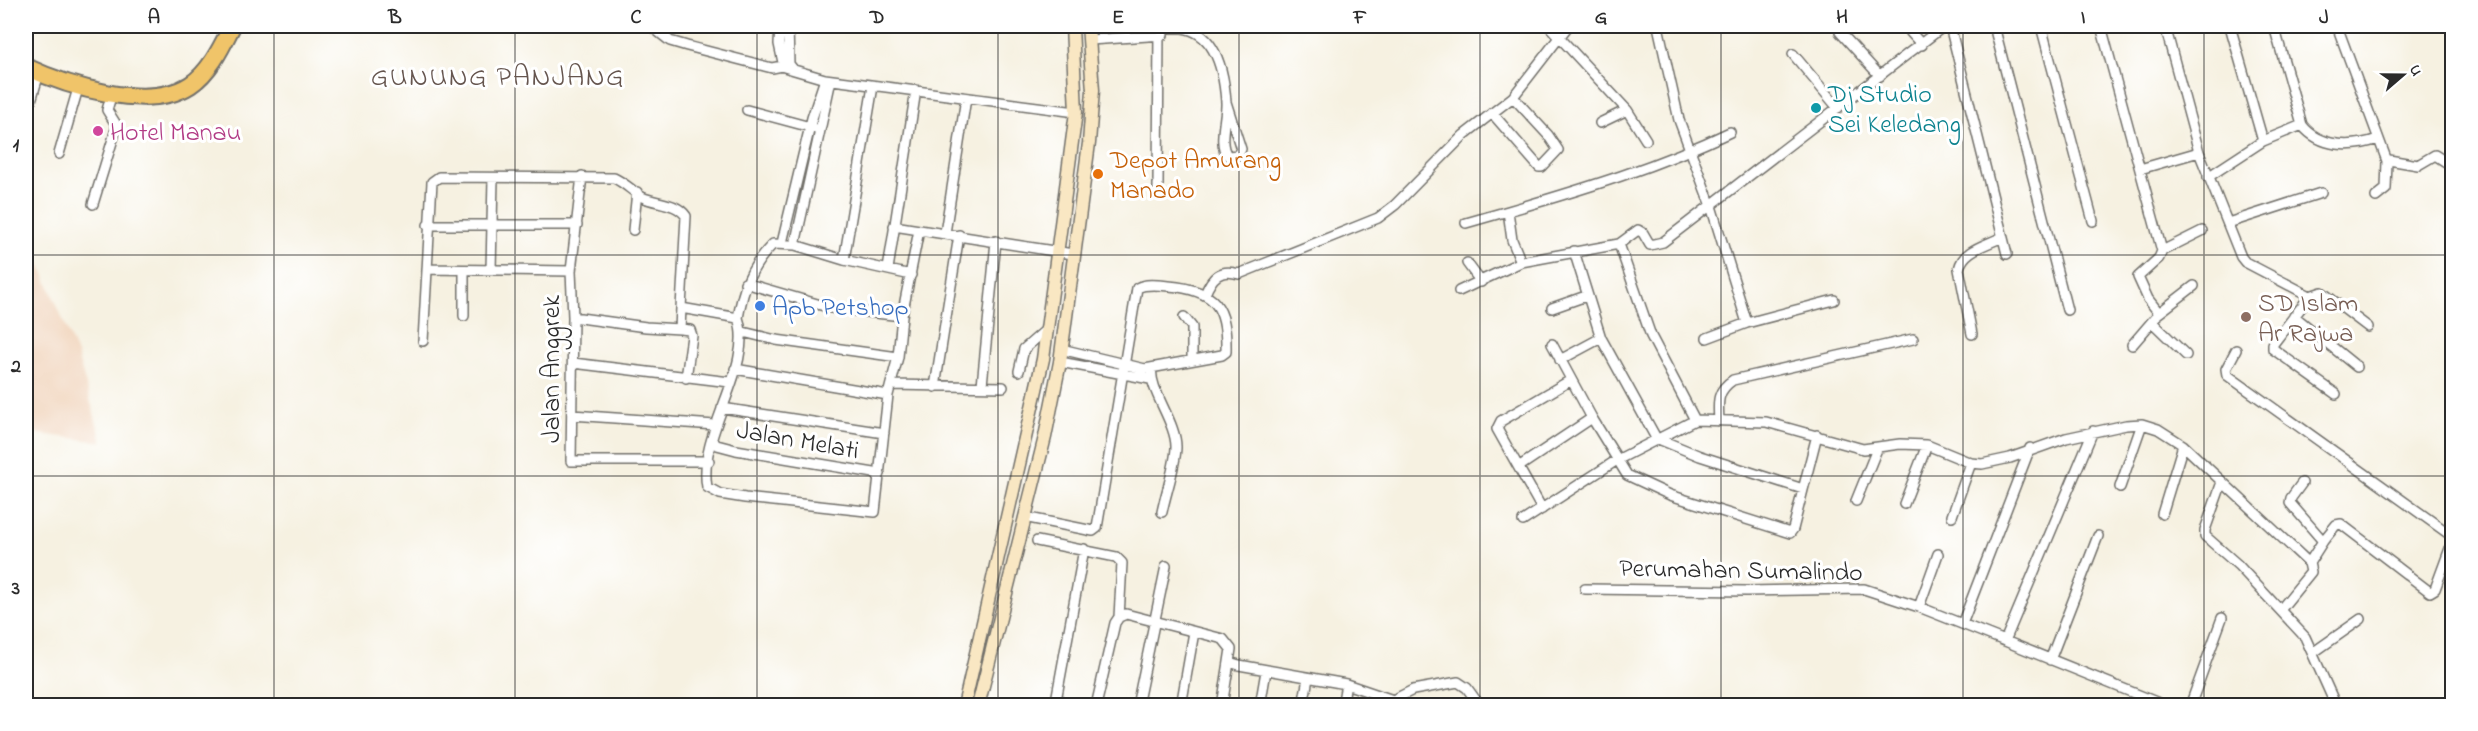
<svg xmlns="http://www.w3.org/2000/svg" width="2478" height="731" font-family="'Indie Flower',sans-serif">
	<rect width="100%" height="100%" fill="#fff"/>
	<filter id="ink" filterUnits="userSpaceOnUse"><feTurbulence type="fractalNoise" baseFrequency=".0167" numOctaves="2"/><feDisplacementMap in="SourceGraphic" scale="12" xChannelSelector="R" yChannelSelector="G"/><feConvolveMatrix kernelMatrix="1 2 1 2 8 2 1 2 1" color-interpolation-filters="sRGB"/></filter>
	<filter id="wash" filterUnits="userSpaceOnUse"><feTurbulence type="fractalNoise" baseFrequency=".008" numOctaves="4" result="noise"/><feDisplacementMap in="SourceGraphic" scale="24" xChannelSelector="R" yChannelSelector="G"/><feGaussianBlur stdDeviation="1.35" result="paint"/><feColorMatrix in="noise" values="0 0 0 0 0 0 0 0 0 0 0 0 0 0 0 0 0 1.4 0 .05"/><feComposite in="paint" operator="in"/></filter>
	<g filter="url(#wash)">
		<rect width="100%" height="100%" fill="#f6f1e1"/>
		<path fill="#f1d5bd" d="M 26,248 L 40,264 L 77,354 L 102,442 L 40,434 L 26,430 Z"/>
	</g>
	<g filter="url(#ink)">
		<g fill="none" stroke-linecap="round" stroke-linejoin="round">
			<defs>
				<path id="street" d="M 651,26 L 670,41 L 687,46 L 772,68 L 787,65
					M 780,26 L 779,44 L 784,67 L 825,79 L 1076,112
					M 788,26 L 789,64 L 793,69
					M 1549,26 L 1627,110 L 1646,140
					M 1658,26 L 1679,120 L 1711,206 L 1747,323
					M 1905,26 L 1922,45
					M 1950,26 L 2007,254
					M 1994,26 L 2067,310
					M 2041,26 L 2093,221
					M 2101,26 L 2162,251 L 2202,231
					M 2165,26 L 2199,152 L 2241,257 L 2245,262 L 2310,296 L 2322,292 L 2368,327
					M 2230,26 L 2263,141
					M 2274,26 L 2302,125 C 2320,148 2352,148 2378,139
					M 2337,26 L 2387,161
					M 1088,27 L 1182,28 C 1216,32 1224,73 1226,102 C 1227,117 1217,145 1228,156 L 1238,155 L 1241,149 L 1226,102
					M 1840,32 L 1880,76
					M 1090,40 L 1163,35
					M 1793,54 L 1838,108
					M 747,110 L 814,128
					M 1492,113 L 1539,167 L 1542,167 L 1558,150 L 1548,135 L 1513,97 L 1568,26
					M 26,118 L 39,73
					M 1600,123 L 1627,110
					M 59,154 L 79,85
					M 2140,169 L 2199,152
					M 582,176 L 571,271 L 573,317 L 571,461 L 709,461
					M 2208,177 L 2263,141 L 2302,125
					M 1158,188 L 1159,26
					M 2376,197 L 2386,189 L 2387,161 L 2389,160 L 2418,165 L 2435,155 L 2452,166
					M 93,204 L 117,126 L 107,110 L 112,93
					M 1466,223 L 1508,211
					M 2228,223 L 2321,193
					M 428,225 L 577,225
					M 894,226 L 1073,254
					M 633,230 L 637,192
					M 945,233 L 966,98
					M 782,243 L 812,118 L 825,79
					M 1619,244 L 1651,336 L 1695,420 L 1766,422 L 1863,449 L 1900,444 L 1927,445 L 1971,463 L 1982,464 L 2010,458 L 2066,438 L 2126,425 L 2142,424 L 2158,429 L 2183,445 L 2309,563 L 2323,541 L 2290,503 L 2291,498 L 2302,483
					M 795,245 L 831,80
					M 1574,251 L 1601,338 L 1656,438 L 1700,456 L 1803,489
					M 2162,251 L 2159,258 L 2138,277 L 2148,299 L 2159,313 L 2194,286
					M 844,260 L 873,86
					M 1521,262 L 1619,244 L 1638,230 L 1643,233 L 1650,245 L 1663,242 L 1944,26
					M 1467,263 L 1481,282
					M 427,269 L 571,271
					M 888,269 L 916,90
					M 491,270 L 493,178
					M 745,283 L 831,308 L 902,316
					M 1459,291 L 1521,262 L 1512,240 L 1508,211 C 1584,189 1659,166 1730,132
					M 1205,294 C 1212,277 1220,268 1239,274 L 1378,218 L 1395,205 L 1464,135 L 1513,97
					M 2310,296 L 2273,344 L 2273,349 L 2336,394
					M 1552,308 L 1586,296
					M 464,316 L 464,271
					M 2294,316 L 2357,367
					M 573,317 L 646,327 L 680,329 L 681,308 L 738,318
					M 1184,317 L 1192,327 L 1192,359
					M 738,318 C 755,366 697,434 707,487 L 720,494 L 745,498 L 875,512 L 888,395 L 898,357 L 776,340 L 743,332
					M 738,318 C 743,288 751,266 773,244 L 795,245 L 844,260 L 911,275
					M 2152,322 L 2186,355
					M 680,329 L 690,330 L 692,336 L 686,378
					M 1972,334 L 1959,269 C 1963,250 1984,246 2000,238
					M 1707,338 L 1747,323 L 1834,300
					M 423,341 L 432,182 L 439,177 L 614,178 C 625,183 632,191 642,197 C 657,204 676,202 686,216 L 681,308
					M 1552,344 L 1592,418 L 1627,475 L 1670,495 L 1790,533 L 1793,529 L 1817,435
					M 2132,345 L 2156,317
					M 2236,350 L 2226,369 L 2227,375 L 2452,536
					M 898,357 L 902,316 L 919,230
					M 1560,360 L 1601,338
					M 1060,362 L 1150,379
					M 573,363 L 730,382
					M 735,369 L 888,395
					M 1152,369 C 1148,389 1177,423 1176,448 C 1175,468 1166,492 1162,512
					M 1019,371 L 1024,349 L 1047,329
					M 891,385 L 1003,387
					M 982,385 L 996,241
					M 935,387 L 959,235
					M 722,408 L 884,433
					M 572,415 L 715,425
					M 1719,421 C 1718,403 1716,391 1733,380 L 1913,339
					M 2093,431 L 2005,641 L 2166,706
					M 712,441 L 717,445 L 736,450 L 880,474
					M 1520,466 L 1592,418
					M 2222,482 L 2205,530 L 2205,536 L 2238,565 L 2305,637 L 2336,706
					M 2120,487 L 2142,424
					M 1856,501 L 1877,449
					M 1904,504 L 1927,445
					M 1542,509 L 1497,429 L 1501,421 L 1571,380
					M 2162,514 L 2183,445
					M 1952,516 L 1971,463
					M 1024,517 L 1093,531 L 1097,528 L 1137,288 C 1146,283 1159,285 1169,286 C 1216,290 1227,307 1226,352 L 1222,355 L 1145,369 L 1061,349
					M 1523,521 L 1617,460 L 1695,420
					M 1037,541 L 1116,557 L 1122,563 L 1119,617 L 1115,623 L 1096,706
					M 2323,541 L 2336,525 L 2341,524 L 2430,592 L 2435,589 L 2452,543
					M 1585,589 L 1747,591 L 1864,589 L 1919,607 L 2005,641
					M 1919,607 L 1938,554
					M 2281,609 L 2311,572 L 2309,563
					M 1119,617 L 1126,614 L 1223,639 L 1231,649 L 1229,662 L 1239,665 L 1346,684 L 1393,700 L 1413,690 L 1458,682 L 1467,688 L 1480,706
					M 1962,624 L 2030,448
					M 2314,652 L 2361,619
					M 2050,660 L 2098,536
					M 1055,706 L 1084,549
					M 1137,706 L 1166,566
					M 1181,706 L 1194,632
					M 1222,706 L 1229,662
					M 1260,706 L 1266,671
					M 1303,706 L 1308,678
					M 1342,706 L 1346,684
					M 2190,706 L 2222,618
					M 2450,706 L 2452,705"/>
				<path id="secondary" d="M 964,706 L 1043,359 L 1076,112 L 1072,26
					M 978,706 L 1045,437 L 1060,362 L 1089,143 L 1093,90 L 1088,26"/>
				<path id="highway" d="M 26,67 C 67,86 148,112 190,85 C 210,72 222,46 232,26"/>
			</defs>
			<use href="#street" stroke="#72706b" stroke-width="12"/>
			<use href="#secondary" stroke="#72706b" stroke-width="15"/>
			<use href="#highway" stroke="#72706b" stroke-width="20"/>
			<use href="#street" stroke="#fff" stroke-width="9"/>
			<use href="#secondary" stroke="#f9e7c3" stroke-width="12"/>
			<use href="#highway" stroke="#f0c469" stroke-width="16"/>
		</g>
	</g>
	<path fill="none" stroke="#2b2b2b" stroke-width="1.5" stroke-opacity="0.55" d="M 274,26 L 274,706M 515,26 L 515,706M 757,26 L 757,706M 998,26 L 998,706M 1239,26 L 1239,706M 1480,26 L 1480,706M 1721,26 L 1721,706M 1963,26 L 1963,706M 2204,26 L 2204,706M 26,255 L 2452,255M 26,476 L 2452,476"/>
	<circle fill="#0f9aa8" stroke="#fff" stroke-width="2" cx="1816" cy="108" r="6"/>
	<circle fill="#d1479c" stroke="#fff" stroke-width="2" cx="98" cy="131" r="6"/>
	<circle fill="#e8710a" stroke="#fff" stroke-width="2" cx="1098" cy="174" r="6"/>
	<circle fill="#3f7fe0" stroke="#fff" stroke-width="2" cx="760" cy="306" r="6"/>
	<circle fill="#8d6e63" stroke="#fff" stroke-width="2" cx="2246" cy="317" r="6"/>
	<g text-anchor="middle" stroke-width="6" stroke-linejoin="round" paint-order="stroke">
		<g font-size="26" fill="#0d838f" stroke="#fff" text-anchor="start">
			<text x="1828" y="102">Dj Studio<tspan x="1828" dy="30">Sei Keledang</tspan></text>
		</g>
		<g font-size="26" fill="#b23c85" stroke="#fff" text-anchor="start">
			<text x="110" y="140">Hotel Manau</text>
		</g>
		<g font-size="26" fill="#c56008" stroke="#fff" text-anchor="start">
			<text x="1110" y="168">Depot Amurang<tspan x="1110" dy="30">Manado</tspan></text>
		</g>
		<g font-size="26" fill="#785e54" stroke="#fff" text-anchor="start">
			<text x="2258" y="311">SD Islam<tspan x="2258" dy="30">Ar Rajwa</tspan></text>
		</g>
		<g font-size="26" fill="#366cbe" stroke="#fff" text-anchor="start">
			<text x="772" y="315">Apb Petshop</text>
		</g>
		<g font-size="26" fill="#2b2b2b" stroke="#fff">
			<text transform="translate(550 369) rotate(-90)" y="9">Jalan Anggrek</text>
			<text transform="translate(798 439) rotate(10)" y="9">Jalan Melati</text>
			<text transform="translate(1741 569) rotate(1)" y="9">Perumahan Sumalindo</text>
		</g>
		<g font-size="28" letter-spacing="1.5" fill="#66564f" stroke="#fff">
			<text x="498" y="85">GUNUNG PANJANG</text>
		</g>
	</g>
	<rect width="2478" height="731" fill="none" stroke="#fff" stroke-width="66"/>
	<g transform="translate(2403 75) rotate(70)" stroke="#ffffff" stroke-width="4.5" paint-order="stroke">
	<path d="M0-4.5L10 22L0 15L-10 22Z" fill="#2b2b2b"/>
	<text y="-9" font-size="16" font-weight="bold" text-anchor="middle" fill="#2b2b2b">U</text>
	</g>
	<rect x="33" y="33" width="2412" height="665" fill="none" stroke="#2b2b2b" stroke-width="2"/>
	<g font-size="20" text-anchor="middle" font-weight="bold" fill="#2b2b2b">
		<text x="154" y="23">A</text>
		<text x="395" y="23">B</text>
		<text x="636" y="23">C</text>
		<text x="877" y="23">D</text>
		<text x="1118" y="23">E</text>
		<text x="1360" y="23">F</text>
		<text x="1601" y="23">G</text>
		<text x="1842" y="23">H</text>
		<text x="2083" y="23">I</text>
		<text x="2324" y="23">J</text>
		<text x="16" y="151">1</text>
		<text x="16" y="372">2</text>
		<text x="16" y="594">3</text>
	</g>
</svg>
